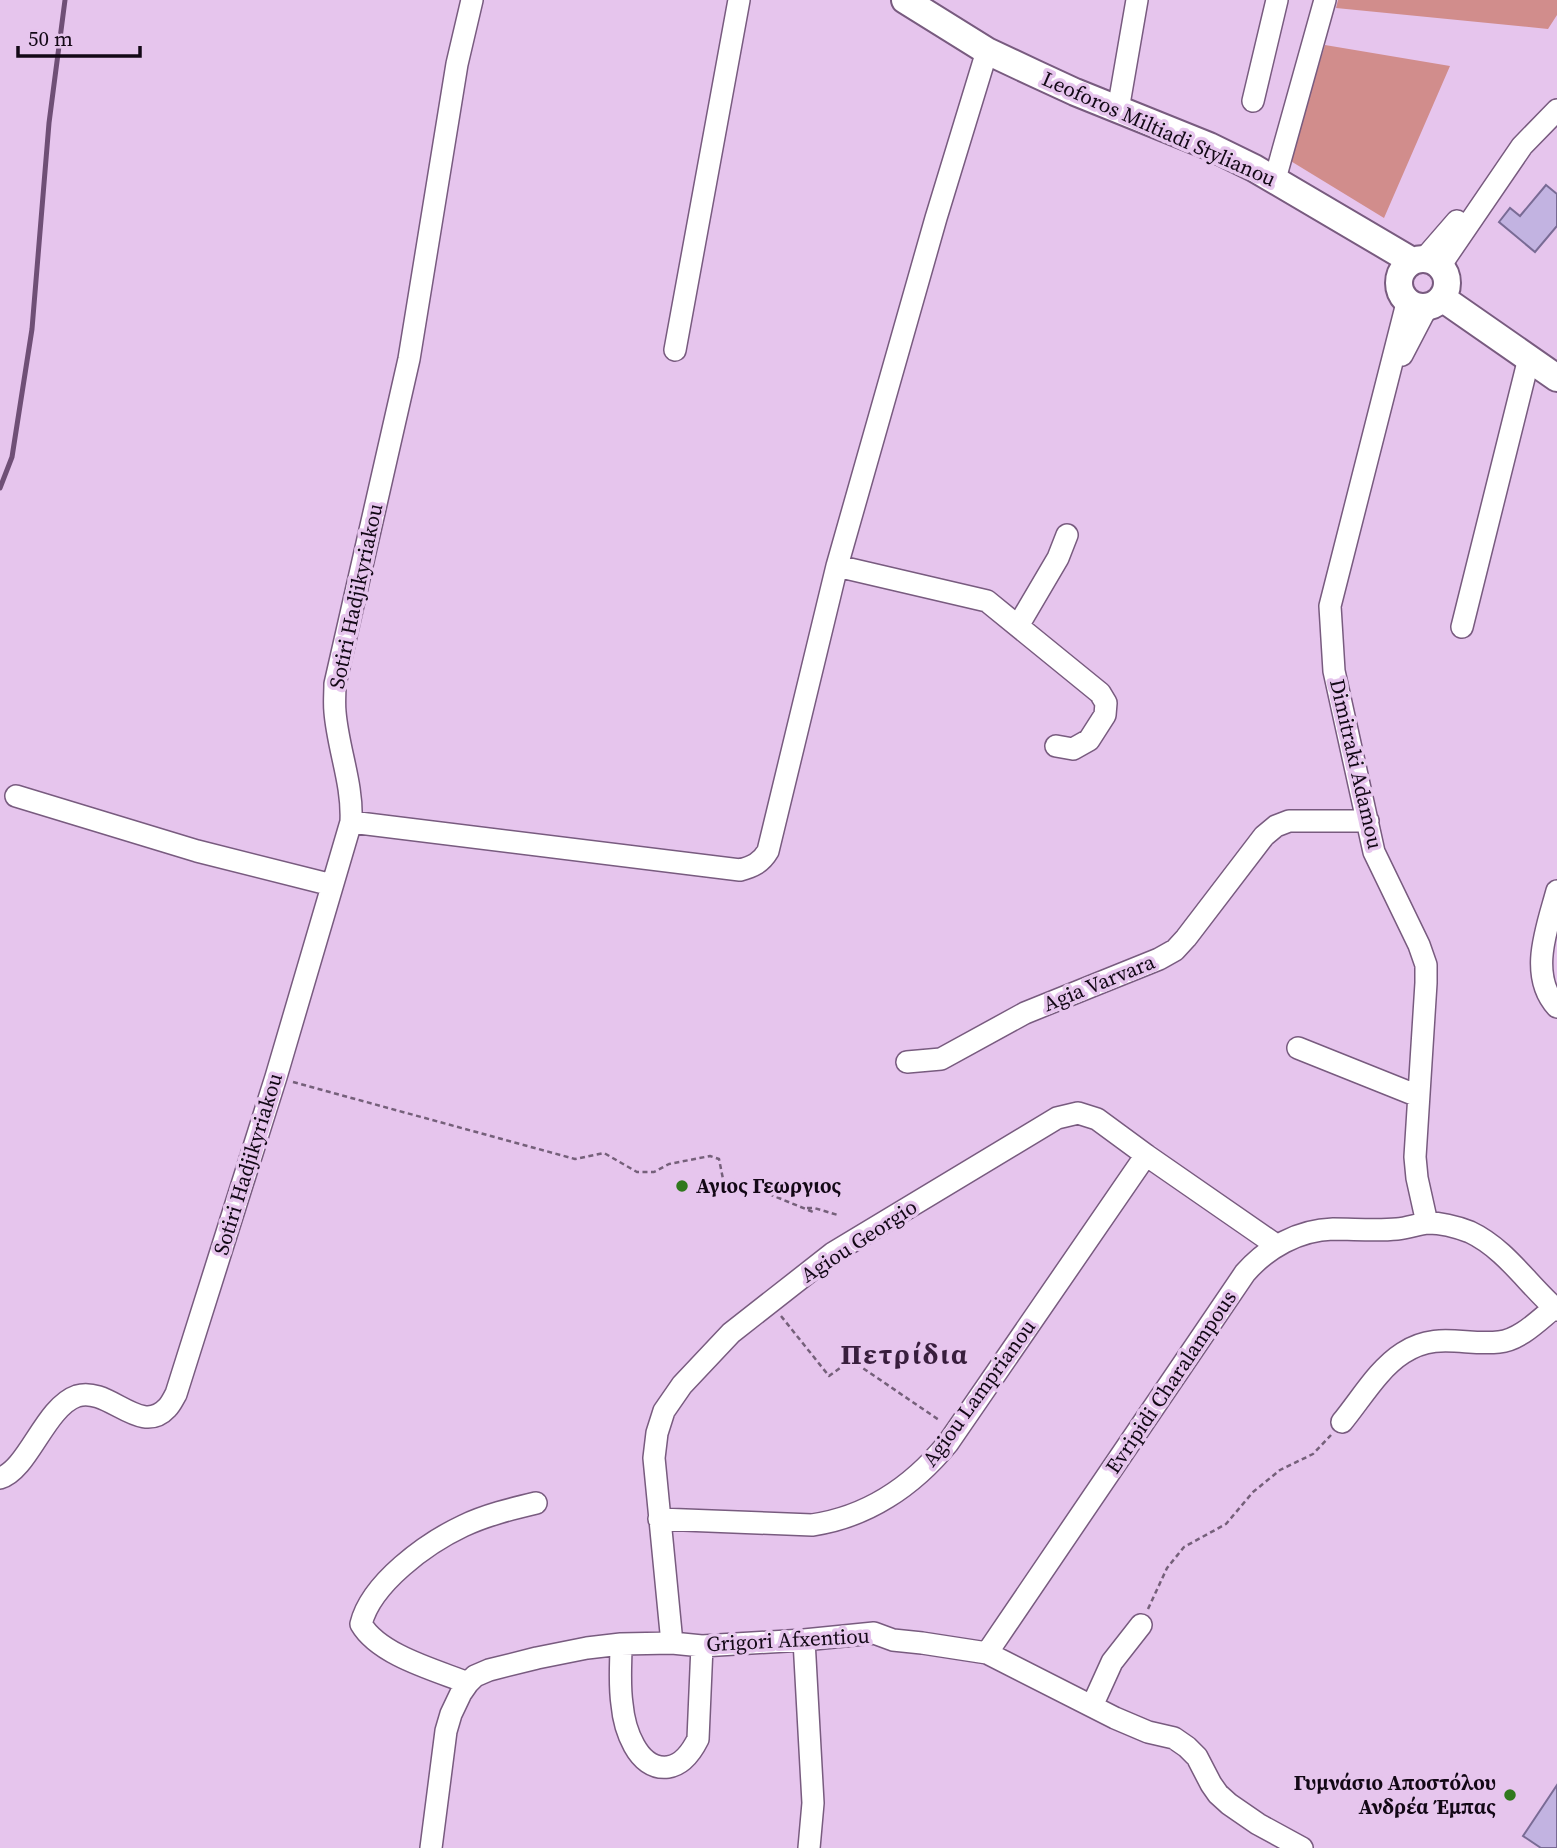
<svg xmlns="http://www.w3.org/2000/svg" width="1557" height="1848" font-family="'Source Serif 4',serif">
	<rect width="100%" height="100%" fill="#e6c5ed"/>
	<path fill="#d18d8c" d="M 1338,0 L 1557,0 L 1557,15 L 1548,29 L 1336,8 Z
		M 1325,45 L 1450,66 L 1384,218 L 1289,160 Z"/>
	<g fill="none" stroke-linecap="round" stroke-linejoin="round">
		<path stroke="#6f4f76" stroke-width="5" d="M 0,488 L 12,457 L 32,329 L 49,123 L 65,0"/>
	</g>
	<path fill="#c2b3e1" stroke="#796b95" stroke-width="2" d="M 1546,185 L 1557,194 L 1557,226 L 1535,252 L 1499,222 L 1510,208 L 1520,216 Z
		M 1557,1785 L 1557,1848 L 1541,1848 L 1523,1836 Z"/>
	<g fill="none" stroke-linecap="round" stroke-linejoin="round">
		<defs>
			<path id="minor" d="M 1253,101 L 1277,0
				M 1118,110 L 1137,0
				M 1275,179 L 1325,0
				M 1424,259 L 1457,221
				M 1440,266 L 1522,146 L 1557,110
				M 1407,303 L 1330,606 L 1334,671 L 1374,852 L 1419,945 L 1426,965 L 1426,983 L 1415,1157 L 1417,1178 L 1427,1223
				M 675,350 L 739,0
				M 1402,355 L 1427,307
				M 837,566 L 987,601 L 1100,693 L 1106,703 L 1105,715 L 1089,740 L 1073,749 L 1056,746
				M 1018,626 L 1058,558 L 1067,535
				M 1462,627 L 1529,358
				M 16,796 L 197,851 L 332,885
				M 351,822 L 740,870 C 752,867 761,863 768,851 L 837,566 L 936,218 L 987,51
				M 1557,891 C 1547,928 1528,975 1557,1007
				M 1298,1048 L 1418,1096
				M 907,1062 L 941,1059 L 1025,1013 L 1159,959 L 1175,950 L 1186,938 L 1264,836 L 1276,826 L 1289,821 L 1368,821
				M 1342,1422 C 1361,1399 1378,1369 1403,1353 C 1436,1331 1465,1346 1499,1342 C 1520,1340 1539,1320 1554,1308
				M 0,1478 C 28,1470 45,1407 77,1396 C 109,1386 140,1437 167,1408 C 171,1404 173,1399 176,1394 L 276,1077 L 351,822 C 353,784 338,749 335,712 C 334,703 335,693 335,684 L 409,359 L 457,64 L 472,0
				M 659,1519 L 812,1525 C 867,1517 913,1486 948,1443 L 1146,1155
				M 804,1640 L 813,1803 L 809,1848
				M 672,1643 L 654,1458 L 657,1433 L 664,1411 L 682,1385 L 731,1333 L 833,1253 L 1057,1118 L 1078,1113 L 1097,1119 L 1146,1155 L 1276,1245
				M 621,1644 C 621,1663 619,1684 622,1704 C 624,1727 637,1771 668,1767 C 683,1765 692,1751 698,1739 L 702,1646
				M 987,1653 L 1245,1273 C 1267,1248 1298,1230 1333,1229 C 1354,1229 1376,1231 1397,1229 C 1408,1228 1418,1224 1428,1223 C 1442,1223 1457,1227 1470,1232 C 1506,1249 1528,1285 1557,1310
				M 468,1683 C 435,1670 379,1655 361,1624 C 371,1583 427,1543 463,1526 C 486,1515 511,1509 536,1503
				M 1092,1706 L 1112,1662 L 1141,1625
				M 431,1848 L 446,1731 L 451,1714 L 461,1693 L 468,1683 L 475,1676 L 489,1670 L 537,1658 L 587,1648 L 621,1644 L 672,1643 L 702,1646 L 804,1640 L 874,1633 L 893,1640 L 922,1643 L 987,1653 L 1115,1718 L 1148,1732 L 1174,1738 L 1187,1747 L 1197,1757 L 1211,1784 L 1218,1794 L 1229,1804 L 1258,1824 L 1302,1848"/>
			<path id="major" d="M 905,0 L 987,51 L 1036,74 L 1075,92 L 1209,146 L 1254,168 L 1412,261
				M1399 283a24 24 0 1 1 48 0a24 24 0 1 1-48 0Z
				M 1442,298 L 1557,378"/>
		</defs>
		<use href="#minor" stroke="#785b7f" stroke-width="24"/>
		<use href="#major" stroke="#785b7f" stroke-width="30"/>
		<path stroke="#75607a" stroke-width="2.5" stroke-dasharray="5 3.5" stroke-linecap="butt" d="M 293,1082 L 575,1159 L 604,1153 L 637,1172 L 654,1172 L 669,1164 L 710,1156 L 719,1159 L 724,1184 L 729,1190 L 769,1194 L 813,1212
			M 807,1208 L 814,1208 L 838,1215
			M 781,1316 L 829,1376 L 851,1360 L 939,1420
			M 1148,1609 L 1167,1568 L 1184,1547 L 1226,1524 L 1253,1492 L 1280,1470 L 1313,1454 L 1331,1435"/>
		<use href="#minor" stroke="#fff" stroke-width="21"/>
		<use href="#major" stroke="#fff" stroke-width="26"/>
	</g>
	<g fill="#30781d" stroke="#e6c5ed" stroke-width="2.5">
		<circle cx="682" cy="1186" r="7"/>
		<circle cx="1510" cy="1795" r="7"/>
	</g>
	<g text-anchor="middle" stroke-width="7" stroke-linejoin="round" paint-order="stroke">
		<g font-size="21" fill="#130816" stroke="#e6c5ed">
			<text transform="translate(1159 129) rotate(24)" y="7">Leoforos Miltiadi Stylianou</text>
			<text transform="translate(356 596) rotate(-78)" y="7">Sotiri Hadjikyriakou</text>
			<text transform="translate(1356 764) rotate(77)" y="7">Dimitraki Adamou</text>
			<text transform="translate(1099 983) rotate(-22)" y="7">Agia Varvara</text>
			<text transform="translate(248 1164) rotate(-73)" y="7">Sotiri Hadjikyriakou</text>
			<text transform="translate(859 1241) rotate(-33)" y="7">Agiou Georgio</text>
			<text transform="translate(1171 1382) rotate(-56)" y="7">Evripidi Charalampous</text>
			<text transform="translate(979 1393) rotate(-54)" y="7">Agiou Lamprianou</text>
			<text transform="translate(788 1640) rotate(-3)" y="7">Grigori Afxentiou</text>
		</g>
		<g font-size="21" font-weight="bold" fill="#130816" stroke="#e6c5ed" text-anchor="start">
			<text x="696" y="1193">Αγιος Γεωργιος</text>
			<text x="1496" y="1790" text-anchor="end">Γυμνάσιο Αποστόλου<tspan x="1496" dy="24">Ανδρέα Έμπας</tspan></text>
		</g>
		<g font-size="28" font-weight="bold" letter-spacing="2" fill="#381e3d" stroke="#e6c5ed">
			<text x="905" y="1364">Πετρίδια</text>
		</g>
	</g>
	<path d="M18 46v10h122v-10" fill="none" stroke="#130816" stroke-width="3.5"/>
	<text x="28" y="46" font-size="21" fill="#130816" stroke="#e6c5ed" stroke-width="5" paint-order="stroke">50 m</text>
</svg>
